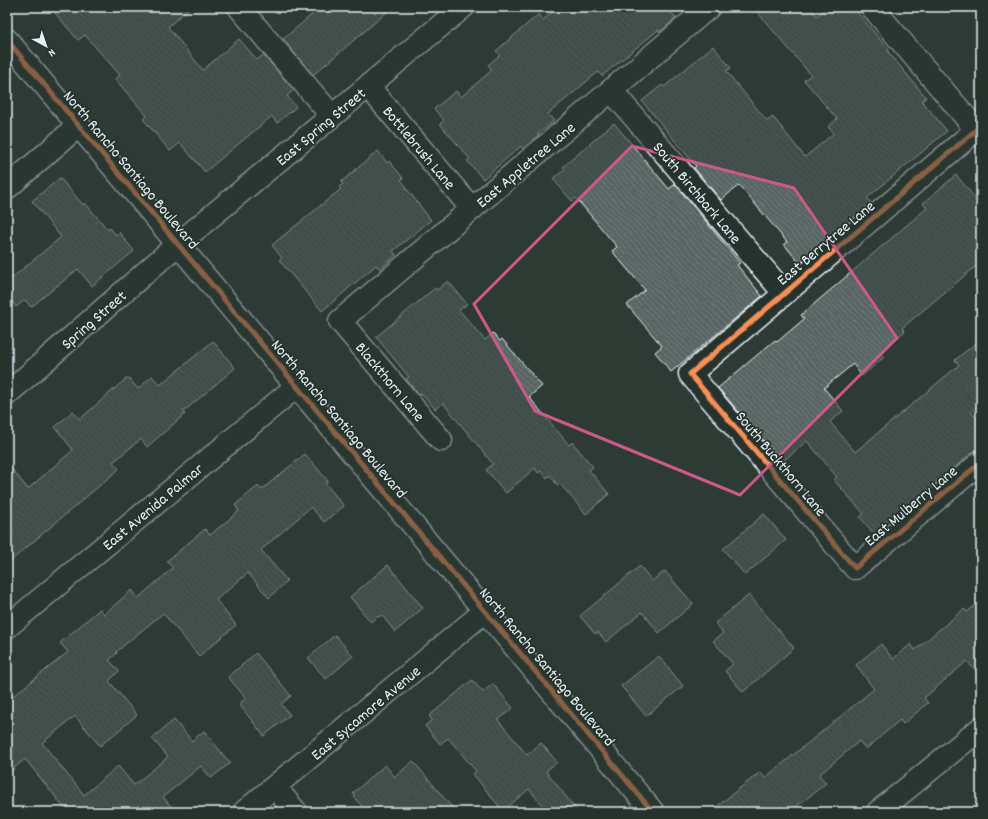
<svg xmlns="http://www.w3.org/2000/svg" width="988" height="819" font-family="Dekko,sans-serif">
	<defs>
		<pattern id="building-back-hatch" width="6" height="6" patternUnits="userSpaceOnUse"><rect width="6" height="6" fill="#596563"/><path d="M-1 5l2 2M0 0l6 6M5-1l2 2" fill="none" stroke="#717c7a"/></pattern>
	</defs>
	<rect width="100%" height="100%" fill="#2e3b35"/>
	<filter id="ink" filterUnits="userSpaceOnUse"><feTurbulence type="fractalNoise" baseFrequency=".025" numOctaves="2"/><feDisplacementMap in="SourceGraphic" scale="8" xChannelSelector="R" yChannelSelector="G"/><feConvolveMatrix kernelMatrix="1 2 1 2 8 2 1 2 1" color-interpolation-filters="sRGB"/></filter>
	<g filter="url(#ink)">
		<path fill="url(#building-back-hatch)" stroke="#e8f1f8" d="M 50,7 L 190,7 L 168,27 L 203,70 L 239,39 L 257,60 L 263,55 L 294,90 L 287,96 L 296,107 L 277,123 L 272,116 L 205,172 L 180,143 L 170,151 L 143,119 L 147,116 L 115,79 L 120,75 L 85,35 L 78,40 Z
			M 321,7 L 393,7 L 313,75 L 283,39 Z
			M 558,7 L 667,7 L 676,18 L 660,32 L 658,30 L 602,76 L 598,72 L 548,114 L 554,121 L 538,134 L 539,135 L 523,149 L 521,146 L 483,179 L 467,161 L 470,159 L 440,124 L 444,120 L 434,109 L 456,91 L 461,97 L 492,70 L 488,65 L 500,55 L 496,51 L 539,14 L 543,20 Z
			M 753,7 L 810,7 L 817,16 L 827,7 L 853,7 L 889,50 L 888,52 L 926,97 L 922,101 L 947,131 L 867,198 L 871,203 L 800,264 L 784,244 L 787,242 L 739,185 L 721,200 L 694,168 L 696,166 L 642,101 L 662,85 L 664,87 L 713,46 L 731,68 L 726,71 L 767,121 L 773,117 L 805,157 L 834,133 L 828,127 L 837,119 L 804,80 L 811,75 Z
			M 614,123 L 669,189 L 675,184 L 740,263 L 737,265 L 762,296 L 671,372 L 655,352 L 662,346 L 627,305 L 645,290 L 612,251 L 617,247 L 576,198 L 572,201 L 553,179 L 565,169 L 563,167 Z
			M 378,151 L 387,163 L 389,161 L 403,178 L 401,180 L 407,187 L 406,188 L 431,220 L 393,251 L 396,255 L 380,269 L 376,265 L 322,311 L 279,260 L 282,258 L 272,245 L 341,189 L 339,187 L 343,184 L 341,182 Z
			M 956,175 L 981,205 L 981,262 L 902,328 L 905,331 L 880,352 L 884,357 L 862,376 L 853,364 L 824,388 L 843,411 L 830,422 L 855,452 L 959,365 L 955,360 L 981,339 L 981,403 L 971,412 L 981,424 L 981,450 L 973,452 L 875,535 L 860,517 L 864,514 L 834,480 L 837,477 L 807,441 L 782,462 L 718,388 L 775,340 L 777,342 L 804,319 L 801,315 L 927,208 L 923,203 Z
			M 60,178 L 83,205 L 85,203 L 108,230 L 110,228 L 116,235 L 119,232 L 134,251 L 92,286 L 78,269 L 31,307 L 25,300 L 16,307 L 7,295 L 7,282 L 61,237 L 32,201 Z
			M 448,281 L 467,304 L 459,310 L 485,340 L 493,333 L 500,341 L 502,339 L 542,386 L 529,397 L 569,445 L 572,442 L 593,467 L 589,470 L 609,494 L 586,514 L 560,484 L 558,486 L 550,475 L 547,478 L 541,471 L 538,473 L 535,468 L 506,493 L 486,470 L 493,464 L 443,403 L 435,409 L 421,393 L 419,395 L 406,379 L 409,377 L 376,337 L 435,288 L 437,290 Z
			M 213,341 L 235,368 L 183,412 L 185,414 L 147,447 L 141,439 L 113,462 L 119,469 L 7,564 L 7,463 L 28,489 L 73,450 L 55,427 L 73,411 L 80,419 L 128,377 L 138,389 L 152,376 L 160,385 Z
			M 305,454 L 328,481 L 325,483 L 344,506 L 324,522 L 311,507 L 261,550 L 287,581 L 269,598 L 248,573 L 216,600 L 236,625 L 199,656 L 163,613 L 116,652 L 117,653 L 109,660 L 119,671 L 109,681 L 137,715 L 100,746 L 75,716 L 42,743 L 84,795 L 118,766 L 134,785 L 168,757 L 152,738 L 174,720 L 192,741 L 204,731 L 230,763 L 211,778 L 201,766 L 163,797 L 176,812 L 63,812 L 66,810 L 25,759 L 7,774 L 7,701 L 68,652 L 60,643 L 100,609 L 104,614 L 132,590 L 138,598 L 173,568 L 167,561 L 205,529 L 210,535 L 239,511 L 235,505 L 258,486 L 261,490 Z
			M 764,514 L 786,540 L 745,575 L 723,549 Z
			M 388,565 L 423,608 L 395,632 L 382,615 L 379,617 L 378,616 L 371,622 L 350,597 Z
			M 640,566 L 652,581 L 665,571 L 693,604 L 659,633 L 642,612 L 606,642 L 598,632 L 595,634 L 580,616 Z
			M 749,595 L 794,648 L 743,692 L 725,671 L 733,664 L 713,641 L 723,633 L 715,623 Z
			M 981,601 L 981,677 L 967,661 L 924,698 L 928,703 L 903,724 L 900,720 L 866,749 L 859,741 L 819,775 L 826,783 L 790,812 L 710,812 L 760,772 L 765,778 L 874,689 L 856,665 L 881,644 L 893,659 L 911,644 L 915,650 L 964,609 L 967,612 Z
			M 335,635 L 353,656 L 326,679 L 308,658 Z
			M 256,653 L 291,696 L 281,704 L 290,715 L 264,736 L 239,704 L 246,698 L 228,677 Z
			M 659,656 L 683,686 L 646,716 L 621,686 Z
			M 472,680 L 483,692 L 493,684 L 513,708 L 498,720 L 527,755 L 541,743 L 557,762 L 546,771 L 578,812 L 548,812 L 529,789 L 503,811 L 473,774 L 476,771 L 448,738 L 440,744 L 425,726 L 432,720 L 429,716 Z
			M 413,761 L 456,812 L 367,812 L 354,797 L 355,796 L 353,793 L 385,765 L 395,777 Z"/>
		<g fill="none" stroke-linecap="round" stroke-linejoin="round">
			<defs>
				<path id="minor" d="M 239,7 L 332,116
					M 872,7 L 981,135
					M 7,40 L 653,812
					M 368,86 L 472,209
					M 611,90 L 784,293
					M 976,130 L 690,374 L 855,568 L 981,462
					M 7,188 L 79,125
					M 7,394 L 178,244 L 463,7
					M 441,440 L 340,321 L 709,7
					M 7,627 L 297,386
					M 275,787 L 296,812
					M 244,812 L 485,611
					M 878,812 L 981,728"/>
			</defs>
			<use href="#minor" stroke="#e8f1f8" stroke-width="25"/>
			<use href="#minor" stroke="#26332d" stroke-width="22"/>
			<defs>
				<path id="cycleway" d="M 7,40 L 653,812
					M 976,130 L 690,374 L 855,568 L 981,462"/>
			</defs>
			<use href="#cycleway" stroke="#26332d" stroke-width="8"/>
			<use href="#cycleway" stroke="#f78f57" stroke-width="5"/>
		</g>
	</g>
	<path d="M0 0H988V819H0ZM 632,146 L 794,188 L 897,338 L 740,495 L 535,411 L 474,304 Z" fill="#2e3b35" fill-opacity=".55" fill-rule="evenodd"/>
	<path fill="none" stroke="#cd598a" stroke-width="3" stroke-linejoin="round" d="M 632,146 L 794,188 L 897,338 L 740,495 L 535,411 L 474,304 Z"/>
	<g text-anchor="middle" stroke-width="3.5" stroke-linejoin="round" paint-order="stroke">
		<g font-size="16" fill="#e8f1f8" stroke="#26332d">
			<text transform="translate(320 126) rotate(-40)" y="6">East Spring Street</text>
			<text transform="translate(420 147) rotate(50)" y="6">Bottlebrush Lane</text>
			<text transform="translate(525 164) rotate(-40)" y="6">East Appletree Lane</text>
			<text transform="translate(132 169) rotate(50)" y="6">North Rancho Santiago Boulevard</text>
			<text transform="translate(698 192) rotate(50)" y="6">South Birchbark Lane</text>
			<text transform="translate(825 242) rotate(-40)" y="6">East Berrytree Lane</text>
			<text transform="translate(93 319) rotate(-41)" y="6">Spring Street</text>
			<text transform="translate(391 381) rotate(50)" y="6">Blackthorn Lane</text>
			<text transform="translate(340 418) rotate(50)" y="6">North Rancho Santiago Boulevard</text>
			<text transform="translate(782 463) rotate(50)" y="6">South Buckthorn Lane</text>
			<text transform="translate(910 505) rotate(-40)" y="6">East Mulberry Lane</text>
			<text transform="translate(152 506) rotate(-40)" y="6">East Avenida Palmar</text>
			<text transform="translate(548 666) rotate(50)" y="6">North Rancho Santiago Boulevard</text>
			<text transform="translate(365 712) rotate(-40)" y="6">East Sycamore Avenue</text>
		</g>
	</g>
	<rect width="988" height="819" fill="none" stroke="#26332d" stroke-width="24"/>
	<rect x="12" y="12" width="964" height="795" fill="none" stroke="#e8f1f8" stroke-width="1.5" filter="url(#ink)"/>
	<g transform="translate(46 46) rotate(140)" stroke="#26332d" stroke-width="3" paint-order="stroke">
	<path d="M0-3L7 15L0 10L-7 15Z" fill="#e8f1f8"/>
	<text y="-6" font-size="11" font-weight="bold" text-anchor="middle" fill="#e8f1f8">N</text>
	</g>
</svg>
